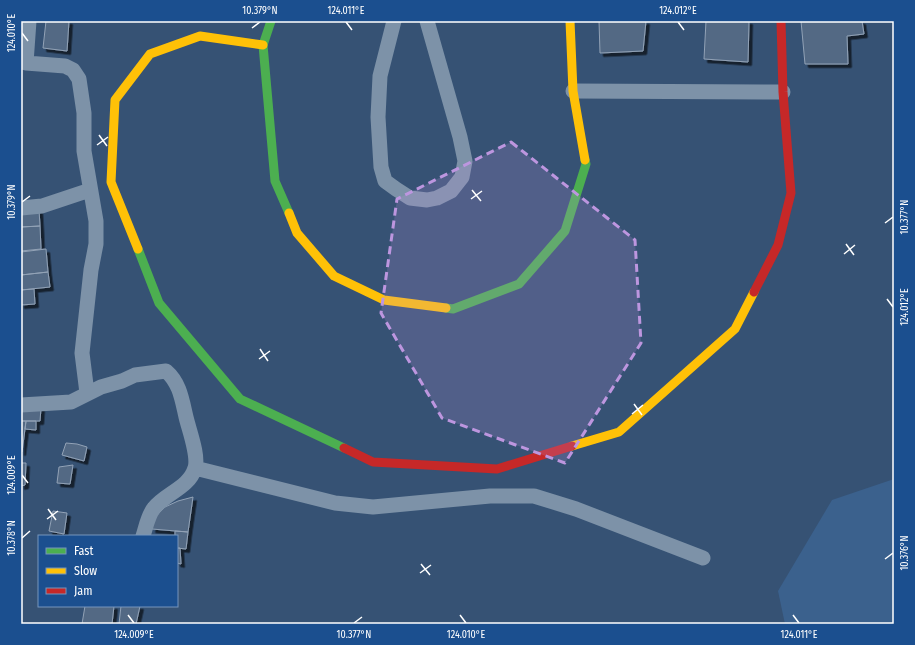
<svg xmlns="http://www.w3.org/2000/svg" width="915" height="645" font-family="'Fira Sans Condensed',sans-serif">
	<defs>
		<filter id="shadow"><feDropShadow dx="3.5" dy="3.5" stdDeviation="0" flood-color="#0009"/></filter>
	</defs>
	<rect width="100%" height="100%" fill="#365274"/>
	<path fill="#3b618d" d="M 894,479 L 894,624 L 785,624 L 778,591 L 832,500 Z"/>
	<path fill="#526984" stroke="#92a2b6" filter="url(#shadow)" d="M 46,21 L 69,21 L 67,51 L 43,48 Z
		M 599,21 L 646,21 L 643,51 L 600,53 Z
		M 706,21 L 749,21 L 748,62 L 704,59 Z
		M 801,21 L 862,21 L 864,34 L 847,36 L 848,64 L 805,64 Z
		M 39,210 L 40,226 L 21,227 L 21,211 Z
		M 40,226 L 41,249 L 21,251 L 21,227 Z
		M 46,249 L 48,272 L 21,275 L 21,252 Z
		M 48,272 L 50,287 L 21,290 L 21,275 Z
		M 34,289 L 35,304 L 21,305 L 21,290 Z
		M 21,406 L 41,408 L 40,421 L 21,421 Z
		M 21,421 L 26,421 L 22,452 L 21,452 Z
		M 26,421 L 36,421 L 36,430 L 25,429 Z
		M 66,443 L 77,444 L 87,447 L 84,461 L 62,455 Z
		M 21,463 L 26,463 L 25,485 L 21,486 Z
		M 73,465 L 70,484 L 57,483 L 59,467 Z
		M 193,497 L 188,532 L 152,529 L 154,518 L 165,507 L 178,501 Z
		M 53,511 L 67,513 L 64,534 L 49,531 Z
		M 175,531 L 188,532 L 186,549 L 177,548 L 177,536 L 175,536 Z
		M 177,548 L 180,548 L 181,564 L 177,563 Z
		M 85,606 L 114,606 L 112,624 L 82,624 Z
		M 121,606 L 140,606 L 136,624 L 119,624 Z"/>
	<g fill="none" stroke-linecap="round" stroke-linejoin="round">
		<path stroke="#7d92a8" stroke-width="15" d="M 394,21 L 380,76 L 378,117 L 381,167 L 385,181 L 396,189 L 410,198 L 427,200 L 437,198 L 451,191 L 462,177 L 465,161 L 460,137 L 427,21
			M 21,61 L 26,63 L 65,66 L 73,70 L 79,79 L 84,113 L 84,151 L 96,221 L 96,244 L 91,270 L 82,353 L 87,393
			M 26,63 L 29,21
			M 573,91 L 783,92
			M 21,208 L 42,206 L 90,190
			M 21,405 L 71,402 L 101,387 L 122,381 L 135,375 L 166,371 C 180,383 182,400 186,417 C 189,430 199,456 195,468 C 189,488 166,493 154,508 C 148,515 146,527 143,536
			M 195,468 L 335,503 L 373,507 L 490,496 L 534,496 L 576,509 L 703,558"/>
		<path stroke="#4caf50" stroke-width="9" d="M 271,21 L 263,45 L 275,181 L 289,213
			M 138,249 L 159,303 L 240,399 L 344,448
			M 446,308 L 453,309 L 519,284 L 565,231 L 586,164 L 585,160"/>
		<path stroke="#ffc107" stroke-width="9" d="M 570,21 L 573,91 L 585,160
			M 289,213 L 297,233 L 334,276 L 384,300 L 446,308
			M 138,249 L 111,182 L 115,100 L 150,54 L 200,36 L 263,45
			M 572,446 L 619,432 L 735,329 L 754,292"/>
		<path stroke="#c62828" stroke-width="9" d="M 754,292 L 778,245 L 791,193 L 783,92 L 781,21
			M 344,448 L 373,462 L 497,469 L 572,446"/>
	</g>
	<path fill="#bd96df" fill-opacity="0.2" stroke="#bd96df" stroke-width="3" stroke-dasharray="8 5" stroke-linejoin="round" d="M 511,142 L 635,240 L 641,343 L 565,463 L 442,418 L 381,313 L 397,199 Z"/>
	<path fill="none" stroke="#fff" stroke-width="1.5" d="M 346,22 L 352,30M 678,22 L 684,30M 252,28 L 260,22M 22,33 L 28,41M 99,135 L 107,146M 97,145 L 108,137M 472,190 L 481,201M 471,199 L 482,191M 22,202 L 30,196M 885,223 L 893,217M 846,244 L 854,255M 844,254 L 855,245M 887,299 L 893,307M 260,349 L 268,361M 259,359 L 270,351M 634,404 L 642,415M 632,414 L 643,405M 22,475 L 28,483M 48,509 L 56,520M 47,519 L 58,511M 22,538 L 30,531M 885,559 L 893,553M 421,564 L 430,575M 420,573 L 431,565M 128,615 L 134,623M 460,615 L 466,623M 793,615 L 799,623M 354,623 L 362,617"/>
	<rect width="915" height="645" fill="none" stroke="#1b4f8f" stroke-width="44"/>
	<rect x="38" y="535" width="140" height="72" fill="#1b4f8f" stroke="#7695bc"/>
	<rect x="46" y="548" width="20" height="6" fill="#4caf50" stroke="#7695bc"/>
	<text x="74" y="555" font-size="12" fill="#ffffff">Fast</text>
	<rect x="46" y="568" width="20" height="6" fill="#ffc107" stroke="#7695bc"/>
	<text x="74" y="575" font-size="12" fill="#ffffff">Slow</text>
	<rect x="46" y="588" width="20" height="6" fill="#c62828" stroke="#7695bc"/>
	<text x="74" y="595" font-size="12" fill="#ffffff">Jam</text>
	<rect x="22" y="22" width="871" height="601" fill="none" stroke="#fff" stroke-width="1.5"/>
	<g font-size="10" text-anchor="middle" fill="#fff">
		<text x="260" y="14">10.379°N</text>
		<text x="346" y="14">124.011°E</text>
		<text x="678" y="14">124.012°E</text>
		<text transform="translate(11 33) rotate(-90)" y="4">124.010°E</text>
		<text transform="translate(11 202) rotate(-90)" y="4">10.379°N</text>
		<text transform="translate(904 217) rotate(-90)" y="4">10.377°N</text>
		<text transform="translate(904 307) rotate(-90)" y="4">124.012°E</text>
		<text transform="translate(11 475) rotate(-90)" y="4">124.009°E</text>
		<text transform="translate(11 538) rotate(-90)" y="4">10.378°N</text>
		<text transform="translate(904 553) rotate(-90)" y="4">10.376°N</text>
		<text x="134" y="638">124.009°E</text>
		<text x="354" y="638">10.377°N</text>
		<text x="466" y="638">124.010°E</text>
		<text x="799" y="638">124.011°E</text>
	</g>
</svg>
